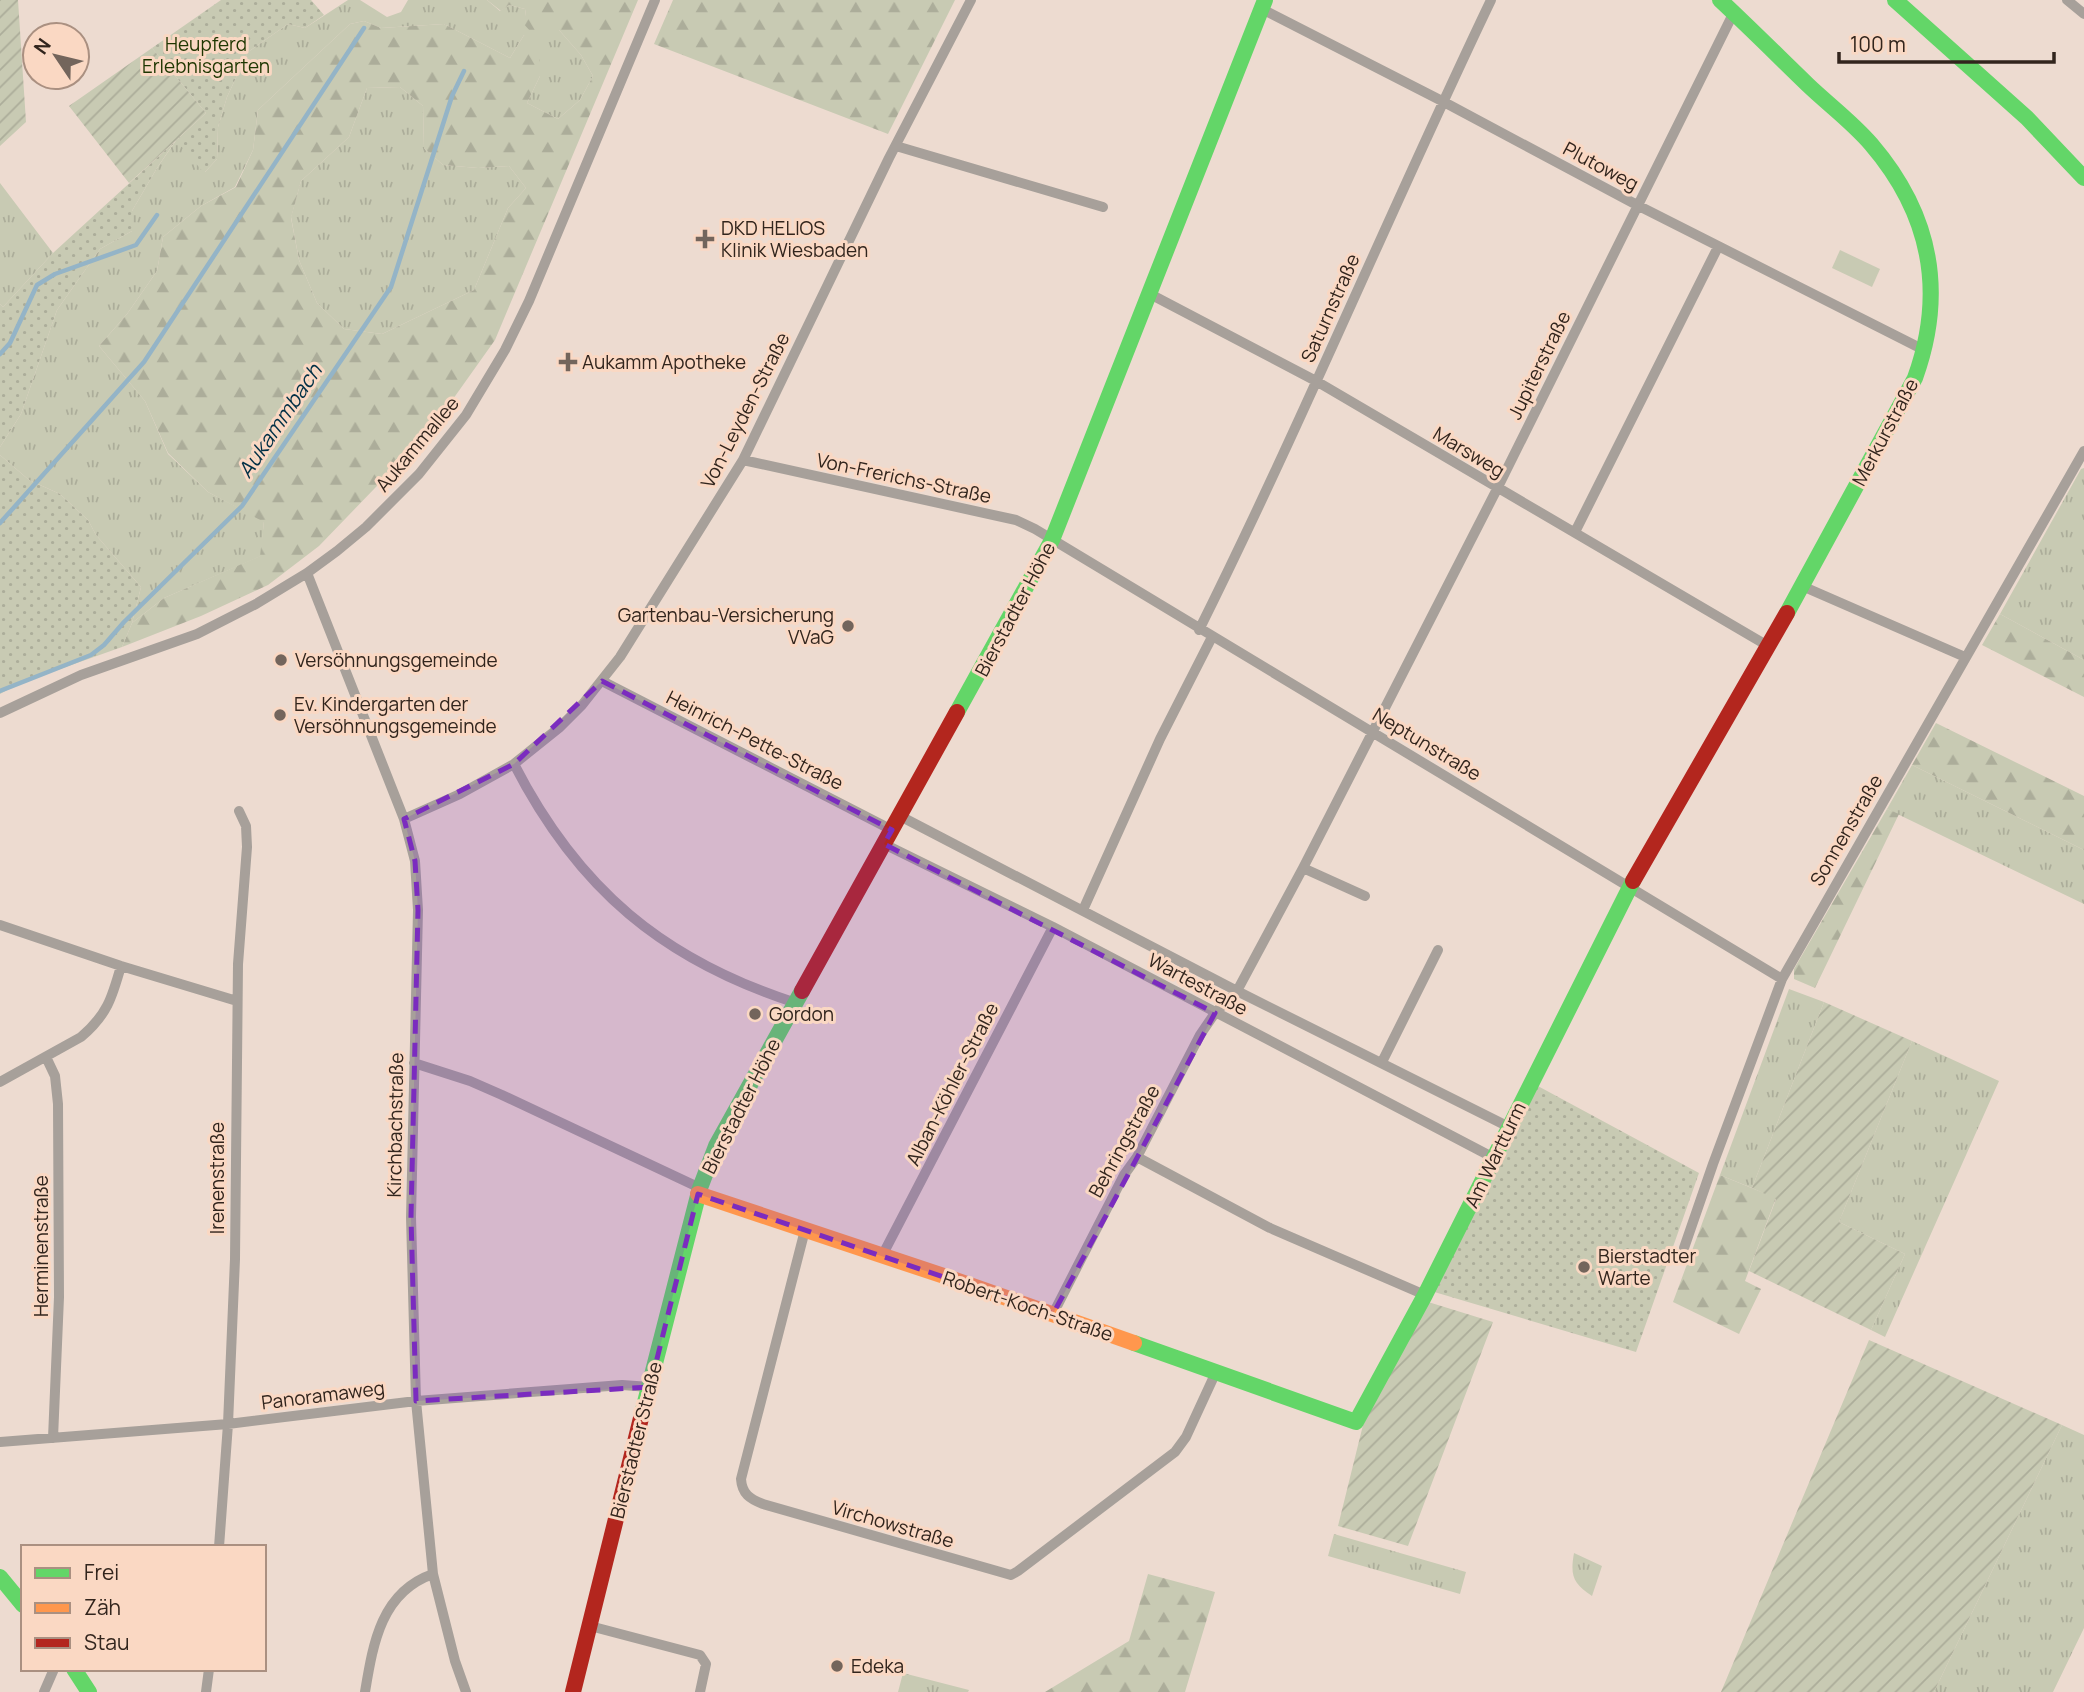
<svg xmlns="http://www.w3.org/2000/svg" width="2084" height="1692" font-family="Manrope,sans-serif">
	<defs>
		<pattern id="grass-tufts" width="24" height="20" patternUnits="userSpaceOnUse" patternTransform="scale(1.75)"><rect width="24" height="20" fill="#c8cab3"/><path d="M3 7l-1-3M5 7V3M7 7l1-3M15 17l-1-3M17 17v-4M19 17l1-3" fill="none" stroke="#acad9a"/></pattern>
		<pattern id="forest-firs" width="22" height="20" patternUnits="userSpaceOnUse" patternTransform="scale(1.75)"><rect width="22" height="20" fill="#c8cab3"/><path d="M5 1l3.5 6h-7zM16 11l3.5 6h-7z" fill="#acad9a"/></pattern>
		<pattern id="park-dots" width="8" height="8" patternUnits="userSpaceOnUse" patternTransform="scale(1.75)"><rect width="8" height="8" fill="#c8cab3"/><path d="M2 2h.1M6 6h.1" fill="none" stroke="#acad9a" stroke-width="1.8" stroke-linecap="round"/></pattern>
		<pattern id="garden-furrows" width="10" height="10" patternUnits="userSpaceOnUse" patternTransform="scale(1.75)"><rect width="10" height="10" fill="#c8cab3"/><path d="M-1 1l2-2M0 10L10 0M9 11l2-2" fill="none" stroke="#acad9a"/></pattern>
	</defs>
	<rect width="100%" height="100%" fill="#eddbd0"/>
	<path fill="url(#grass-tufts)" d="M 348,0 L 360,0 L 387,17 L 401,12 L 408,0 L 487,0 L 500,11 L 509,5 L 525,9 L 526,16 L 559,30 L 581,55 L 593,76 L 580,100 L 558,119 L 527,103 L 540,76 L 524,35 L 510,58 L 444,24 L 381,28 L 364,21 L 350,24 L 258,110 L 253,150 L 235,187 L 201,206 L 163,237 L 157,271 L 127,314 L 99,346 L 145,401 L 168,454 L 208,492 L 264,521 L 261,556 L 164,598 L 132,623 L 141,587 L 96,535 L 88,520 L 60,494 L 29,480 L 0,455 L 0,447 L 21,414 L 57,310 L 100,249 L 132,231 L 132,211 L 157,168 L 177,139 L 205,172 L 217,159 L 218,127 L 227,97 L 248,52 L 288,24 L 305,28 Z
		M 400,87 L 423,106 L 424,148 L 443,165 L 478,168 L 509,166 L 526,188 L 508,208 L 474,290 L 382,334 L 344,329 L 317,303 L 299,260 L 291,217 L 301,181 L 349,137 L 367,88 Z
		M 0,183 L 53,253 L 3,307 L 0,304 Z
		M 2084,468 L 2084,660 L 2000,614 L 2081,469 Z
		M 1912,765 L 2084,850 L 2084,904 L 1887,809 Z
		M 1789,989 L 1824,1002 L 1752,1188 L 1720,1175 Z
		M 1912,1041 L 1999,1081 L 1885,1337 L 1871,1330 L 1905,1254 L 1839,1222 Z
		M 2062,1425 L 2084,1435 L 2084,1628 L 2053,1692 L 1934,1692 Z
		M 1334,1534 L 1466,1572 L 1460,1594 L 1328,1556 Z
		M 1574,1553 L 1602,1566 L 1592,1596 C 1573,1583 1570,1576 1574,1553 Z
		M 903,1673 L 969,1690 L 968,1692 L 898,1692 Z"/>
	<path fill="url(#forest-firs)" fill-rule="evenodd" d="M 487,0 L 638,0 L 495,340 L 431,430 L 319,546 L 268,585 L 201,616 L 122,647 L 132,623 L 164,598 L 260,556 L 264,522 L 208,492 L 168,453 L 145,401 L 99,346 L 127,314 L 157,271 L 163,237 L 201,206 L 236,187 L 253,150 L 258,110 L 350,24 L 364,21 L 381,28 L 444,24 L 510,58 L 524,35 L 539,45 L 540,76 L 527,103 L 558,119 L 580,100 L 593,76 L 581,55 L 559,30 L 531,32 L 521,21 L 526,16 L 525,9 L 509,5 L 501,11 ZM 400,87 L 423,106 L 424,148 L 443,165 L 478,168 L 509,166 L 526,188 L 508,208 L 474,290 L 382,334 L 344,329 L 317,303 L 299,260 L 291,218 L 301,181 L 349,137 L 367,88 Z
		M 673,0 L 955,0 L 888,134 L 654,44 Z
		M 2000,614 L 2084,660 L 2084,697 L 1982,645 Z
		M 1936,723 L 2084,796 L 2084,850 L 1912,765 Z
		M 1887,809 L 1899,814 L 1815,988 L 1794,979 L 1794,969 Z
		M 1720,1175 L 1776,1198 L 1745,1281 L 1761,1289 L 1739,1334 L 1673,1302 Z
		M 1148,1574 L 1215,1592 L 1185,1692 L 1045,1692 L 1129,1641 Z"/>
	<path fill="url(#park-dots)" d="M 221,0 L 311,0 L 324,15 L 305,28 L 288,24 L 248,52 L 227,97 L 218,127 L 217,159 L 204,173 L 176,140 L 157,168 L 132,211 L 132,231 L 100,249 L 57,310 L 21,414 L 0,447 L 0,304 L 3,307 L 53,253 L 206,113 L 152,48 Z
		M 0,455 L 29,480 L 60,494 L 88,520 L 96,535 L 141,587 L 132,623 L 122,647 L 18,684 L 0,694 Z
		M 1536,1085 L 1699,1173 L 1636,1352 L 1431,1291 Z"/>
	<path fill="url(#garden-furrows)" d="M 0,0 L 18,0 L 26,122 L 0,146 Z
		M 152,48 L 206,113 L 129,183 L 69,106 Z
		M 1824,1002 L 1912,1041 L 1839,1222 L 1905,1254 L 1871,1330 L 1749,1271 L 1776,1199 L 1752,1188 Z
		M 1425,1301 L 1493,1322 L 1408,1546 L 1338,1526 L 1363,1425 Z
		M 1869,1340 L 2062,1425 L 1934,1692 L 1721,1692 Z"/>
	<path fill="#c8cab3" d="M 1840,250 L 1880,269 L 1872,287 L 1832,268 Z"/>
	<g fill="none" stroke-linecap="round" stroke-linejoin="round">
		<path stroke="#94b4c7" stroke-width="4.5" d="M 0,354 L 10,343 L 37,285 L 55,274 L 136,245 L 157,215
			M 0,523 L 144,362 L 364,28
			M 0,691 L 91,655 L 104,645 L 124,622 L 242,506 L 391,287 L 452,96 L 464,71"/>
		<path stroke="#a7a09a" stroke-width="10" d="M 2067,0 L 2084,14
			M 1262,9 L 1442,101 L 1637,205 L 1926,351
			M 896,146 L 1103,207
			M 1150,294 L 1316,381 L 1768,646
			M 743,460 L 1016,520 L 1035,529 L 1782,979
			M 1575,532 L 1718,247
			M 307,573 L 404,819 L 415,861 L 418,910 L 411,1217 L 416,1401 L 433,1574 L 455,1661 L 466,1692
			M 1802,586 L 1965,657
			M 1199,630 C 1302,423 1391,209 1491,0
			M 602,681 L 892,830
			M 0,713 L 81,675 L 197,634 L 256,604 L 307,573 L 337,551 L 366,527 L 419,474 L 466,415 L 505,350 L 529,301 L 655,0
			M 514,764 C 578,889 663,960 796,1003
			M 900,816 L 1237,991 L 1509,1127
			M 404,819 L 460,794 L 514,764 L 560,727 L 582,705 L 620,657 L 743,460 L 889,158 L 971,0
			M 884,844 L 1053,927 L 1494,1158
			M 1303,868 L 1365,896
			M 1083,910 L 1160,739 L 1212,637
			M 0,925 L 121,966 L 237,1001
			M 46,1057 L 55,1076 L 58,1104 L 59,1297 L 53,1438
			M 1382,1062 L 1438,950
			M 414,1063 L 470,1081 L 502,1095 L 700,1188
			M 0,1082 L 81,1037 C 107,1015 112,998 121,966
			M 1137,1157 L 1270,1228 L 1425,1295
			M 805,1230 L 741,1479 C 742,1494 750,1499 763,1504 L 1011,1575 L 1018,1571 L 1175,1452 L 1186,1437 L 1216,1372
			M 1684,1248 L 1713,1164 L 1782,979 L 2084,451
			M 882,1256 L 1053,927
			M 1053,1314 L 1124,1175 L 1137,1157 L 1200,1035 L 1215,1013 L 1237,991 L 1303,868 L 1497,489 L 1734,12
			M 0,1442 L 228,1424 L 416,1401 L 622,1385 L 650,1387
			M 219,1547 L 228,1424 L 235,1259 L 238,964 L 247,847 L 246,826 L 239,811
			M 590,1626 L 700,1655 L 706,1664 L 700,1692
			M 44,1692 L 54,1669
			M 206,1692 L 209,1669
			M 365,1692 C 373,1644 381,1592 433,1574"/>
		<path stroke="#63d668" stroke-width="16" d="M 1720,0 C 1750,28 1779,57 1808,85 C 1829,105 1852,122 1871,144 C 1931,214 1946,292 1915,378 L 1787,613
			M 1895,0 L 2027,118 L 2084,178
			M 957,712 L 1052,540 L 1265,0
			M 1134,1343 L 1356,1422 L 1425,1295 L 1633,881
			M 642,1414 L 700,1188 L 716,1146 L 802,991
			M 0,1577 L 23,1605
			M 74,1669 L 89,1692"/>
		<path stroke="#ff974d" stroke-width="16" d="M 698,1194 L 944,1276 L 1134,1343"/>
		<path stroke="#b3261e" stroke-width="16" d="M 1633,881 L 1787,613
			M 802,991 L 957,712
			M 573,1692 L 642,1414"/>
	</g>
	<path fill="#7b2cbf" fill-opacity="0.2" stroke="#7b2cbf" stroke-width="5" stroke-dasharray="14 9" stroke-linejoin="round" d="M 602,681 L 892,830 L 884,844 L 1215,1013 L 1053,1314 L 698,1194 L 650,1387 L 416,1401 L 411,1217 L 418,910 L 415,861 L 404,819 L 514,764 Z"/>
	<g fill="#73655c" stroke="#fad8c3" stroke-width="2.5">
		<path d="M701.5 228.5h7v7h7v7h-7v7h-7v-7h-7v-7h7z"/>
		<path d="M564.5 351.5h7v7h7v7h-7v7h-7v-7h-7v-7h7z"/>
		<circle cx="848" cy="626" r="7"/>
		<circle cx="281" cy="660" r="7"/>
		<circle cx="280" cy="715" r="7"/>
		<circle cx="755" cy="1014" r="7"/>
		<circle cx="1584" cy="1267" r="7"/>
		<circle cx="837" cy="1666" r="7"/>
	</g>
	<g text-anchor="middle" stroke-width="6" stroke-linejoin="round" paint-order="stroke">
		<g font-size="19" fill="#1e3601" stroke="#fad8c3">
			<text x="206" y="51">Heupferd<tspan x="206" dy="22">Erlebnisgarten</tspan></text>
		</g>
		<g font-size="19" fill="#32251d" stroke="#fad8c3">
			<text transform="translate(1601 166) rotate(28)" y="7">Plutoweg</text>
			<text transform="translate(1330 308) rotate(-66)" y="7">Saturnstraße</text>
			<text transform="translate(1539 365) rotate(-64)" y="7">Jupiterstraße</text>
			<text transform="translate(745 410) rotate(-63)" y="7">Von-Leyden-Straße</text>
			<text transform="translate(1885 432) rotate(-62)" y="7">Merkurstraße</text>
			<text transform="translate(417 444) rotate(-50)" y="7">Aukammallee</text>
			<text transform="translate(1469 452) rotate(31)" y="7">Marsweg</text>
			<text transform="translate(904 478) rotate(12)" y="7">Von-Frerichs-Straße</text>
			<text transform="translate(1015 609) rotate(-62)" y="7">Bierstadter Höhe</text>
			<text transform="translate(755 740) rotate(27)" y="7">Heinrich-Pette-Straße</text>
			<text transform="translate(1427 744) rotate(31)" y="7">Neptunstraße</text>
			<text transform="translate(1846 830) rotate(-60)" y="7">Sonnenstraße</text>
			<text transform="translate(1198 984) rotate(28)" y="7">Wartestraße</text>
			<text transform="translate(952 1084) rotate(-63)" y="7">Alban-Köhler-Straße</text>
			<text transform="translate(741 1106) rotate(-63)" y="7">Bierstadter Höhe</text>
			<text transform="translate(395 1125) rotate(-89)" y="7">Kirchbachstraße</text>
			<text transform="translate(1124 1141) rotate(-61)" y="7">Behringstraße</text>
			<text transform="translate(1495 1155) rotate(-64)" y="7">Am Wartturm</text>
			<text transform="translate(217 1178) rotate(-90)" y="7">Irenenstraße</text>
			<text transform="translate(41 1246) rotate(-90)" y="7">Herminenstraße</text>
			<text transform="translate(1028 1306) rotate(19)" y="7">Robert-Koch-Straße</text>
			<text transform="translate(323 1395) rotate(-7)" y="7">Panoramaweg</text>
			<text transform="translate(636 1440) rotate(-76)" y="7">Bierstadter Straße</text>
			<text transform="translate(893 1524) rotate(16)" y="7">Virchowstraße</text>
		</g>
		<g font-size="19" fill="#32251d" stroke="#fad8c3" text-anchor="start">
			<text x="721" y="235">DKD HELIOS<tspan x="721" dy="22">Klinik Wiesbaden</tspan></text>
			<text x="582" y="369">Aukamm Apotheke</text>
			<text x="834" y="622" text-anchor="end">Gartenbau-Versicherung<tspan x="834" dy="22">VVaG</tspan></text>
			<text x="295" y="667">Versöhnungsgemeinde</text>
			<text x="294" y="711">Ev. Kindergarten der<tspan x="294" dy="22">Versöhnungsgemeinde</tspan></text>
			<text x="769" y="1021">Gordon</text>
			<text x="1598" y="1263">Bierstadter<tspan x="1598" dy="22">Warte</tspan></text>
			<text x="851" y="1673">Edeka</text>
		</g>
		<g font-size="21" font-style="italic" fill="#002f45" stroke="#fad8c3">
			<text transform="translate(280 421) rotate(-56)" y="7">Aukammbach</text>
		</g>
	</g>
	<rect x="21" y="1545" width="245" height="126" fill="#fad8c3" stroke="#aa9081" stroke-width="2"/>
	<rect x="35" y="1568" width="35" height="10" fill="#63d668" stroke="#aa9081" stroke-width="2"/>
	<text x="84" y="1580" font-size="21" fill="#32251d">Frei</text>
	<rect x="35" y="1603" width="35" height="10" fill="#ff974d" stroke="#aa9081" stroke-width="2"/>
	<text x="84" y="1615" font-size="21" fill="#32251d">Zäh</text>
	<rect x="35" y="1638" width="35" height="10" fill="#b3261e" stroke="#aa9081" stroke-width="2"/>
	<text x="84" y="1650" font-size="21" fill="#32251d">Stau</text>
	<g transform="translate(56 56) rotate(305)"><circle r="33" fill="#fad8c3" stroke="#aa9081" stroke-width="2"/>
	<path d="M0-5L12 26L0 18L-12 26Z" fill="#73655c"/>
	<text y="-10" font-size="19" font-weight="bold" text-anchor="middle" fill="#32251d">N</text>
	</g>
	<path d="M1839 52v10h215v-10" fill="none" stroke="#32251d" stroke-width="3.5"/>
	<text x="1850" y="52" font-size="21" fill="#32251d" stroke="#fad8c3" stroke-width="5" paint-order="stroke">100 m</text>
</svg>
